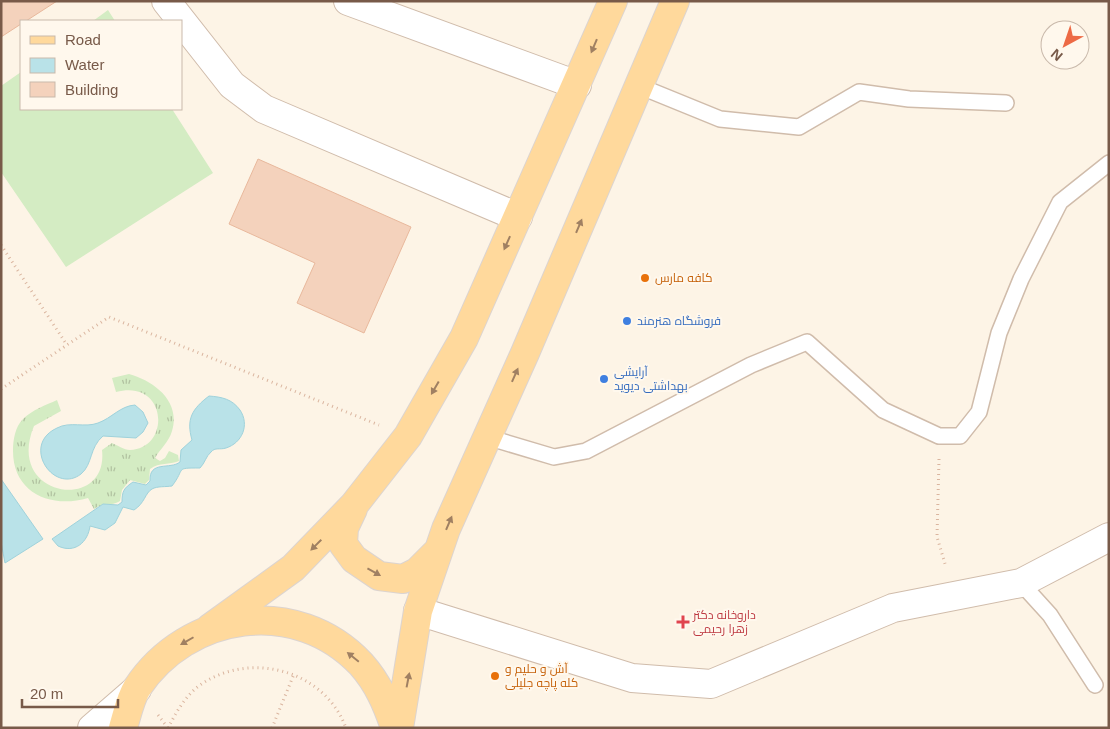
<svg xmlns="http://www.w3.org/2000/svg" width="1110" height="729" font-family="Helvetica,Cairo,sans-serif">
	<defs>
		<pattern id="grass-tufts" width="24" height="20" patternUnits="userSpaceOnUse" patternTransform="scale(1.25)"><rect width="24" height="20" fill="#d4ecc3"/><path d="M3 7l-1-3M5 7V3M7 7l1-3M15 17l-1-3M17 17v-4M19 17l1-3" fill="none" stroke="#b1c2a0"/></pattern>
	</defs>
	<rect width="100%" height="100%" fill="#fdf4e6"/>
	<path fill="url(#grass-tufts)" d="M 129,374 C 154,381 181,401 172,431 C 169,442 160,449 155,458 L 160,461 L 165,458 L 169,451 L 178,455 L 179,461 C 169,465 160,462 150,469 L 149,480 L 145,484 L 130,480 L 122,490 L 120,501 C 110,507 106,501 94,509 L 88,498 C 51,509 13,493 13,451 C 13,440 15,427 23,419 C 32,410 46,405 57,400 L 61,411 L 34,426 C 4,498 109,513 102,450 L 112,443 C 117,445 124,450 130,450 C 172,448 167,378 116,392 L 112,378 Z"/>
	<path fill="#d4ecc3" d="M 108,10 L 115,21 L 93,21 Z
		M 21,72 L 21,109 L 172,109 L 213,173 L 66,267 L 1,172 L 1,86 Z"/>
	<path fill="#b9e2e8" stroke="#9fd2db" d="M 209,396 C 222,397 232,399 240,410 C 250,425 242,443 226,448 C 220,450 215,447 211,452 C 206,456 205,463 200,468 C 174,468 186,468 172,486 C 166,487 157,486 152,489 C 145,493 145,503 134,510 L 123,507 L 115,523 L 105,530 L 90,526 C 88,542 75,554 58,546 L 52,539 L 103,504 L 118,505 L 122,502 C 122,491 124,488 133,482 L 146,485 L 150,481 C 149,460 170,470 180,462 L 181,450 L 192,440 C 186,419 192,409 209,396 Z
		M 135,405 L 143,412 L 148,423 L 143,432 L 136,438 L 103,436 C 89,448 93,464 81,474 C 54,495 20,445 57,428 C 70,421 85,428 98,423 C 112,418 120,406 135,405 Z
		M 1,479 L 43,539 L 5,563 L 1,542 Z"/>
	<path fill="#f4d2bc" stroke="#e8b89c" d="M 1,1 L 57,1 L 26,21 L 21,21 L 21,24 L 1,37 Z
		M 258,159 L 411,227 L 364,333 L 297,303 L 315,263 L 229,224 Z"/>
	<g fill="none" stroke-linecap="round" stroke-linejoin="round">
		<defs>
			<path id="lane" d="M 639,86 L 720,119 L 799,127 L 859,92 L 909,99 L 1006,103
				M 487,437 L 554,457 L 586,451 L 751,365 L 807,342 L 883,410 L 939,436 L 960,436 L 979,412 L 999,333 L 1021,279 L 1060,202 L 1109,163
				M 1021,583 L 1050,615 L 1095,685"/>
			<path id="street" d="M 166,1 L 232,85 L 264,109 L 518,217
				M 348,1 L 577,85
				M 418,611 L 632,678 L 711,684 L 893,608 L 1021,583 L 1109,537
				M 92,728 L 137,689"/>
			<path id="primary" d="M 353,509 L 344,528 L 343,544 L 354,559 L 379,576 L 403,579 L 417,572 L 437,552
				M 210,628 L 293,568 L 354,505 L 408,436 L 464,338 L 613,1
				M 123,728 C 127,715 130,699 137,688 C 187,612 296,595 361,664 C 378,683 387,704 395,728
				M 399,728 L 418,611 L 446,529 L 525,353 L 675,1"/>
		</defs>
		<use href="#lane" stroke="#d0bcab" stroke-width="18"/>
		<use href="#street" stroke="#d0bcab" stroke-width="30"/>
		<use href="#primary" stroke="#dcd4d0" stroke-width="30"/>
		<path stroke="#dab59f" stroke-width="3" stroke-dasharray="1 4" stroke-linecap="butt" d="M 1,245 L 67,345
			M 1,389 L 109,317 L 379,425
			M 939,459 L 937,537 L 946,567
			M 158,715 L 168,728
			M 168,728 C 177,711 186,694 203,683 C 253,651 325,671 346,728
			M 272,728 L 294,674"/>
		<use href="#lane" stroke="#fff" stroke-width="15"/>
		<use href="#street" stroke="#fff" stroke-width="28"/>
		<use href="#primary" stroke="#ffd99c" stroke-width="28"/>
	</g>
	<defs><path id="oneway-solid" d="M-6-.8H1V-3.2L6.5 0L1 3.2V.8H-6Z" transform="scale(1.25)"/></defs>
	<g fill="#a08062">
		<use href="#oneway-solid" transform="translate(594 46) rotate(113)"/>
		<use href="#oneway-solid" transform="translate(579 226) rotate(-67)"/>
		<use href="#oneway-solid" transform="translate(507 243) rotate(114)"/>
		<use href="#oneway-solid" transform="translate(515 375) rotate(-66)"/>
		<use href="#oneway-solid" transform="translate(435 388) rotate(120)"/>
		<use href="#oneway-solid" transform="translate(449 523) rotate(-67)"/>
		<use href="#oneway-solid" transform="translate(316 545) rotate(135)"/>
		<use href="#oneway-solid" transform="translate(374 572) rotate(29)"/>
		<use href="#oneway-solid" transform="translate(187 641) rotate(150)"/>
		<use href="#oneway-solid" transform="translate(353 657) rotate(-141)"/>
		<use href="#oneway-solid" transform="translate(408 680) rotate(-79)"/>
	</g>
	<g fill="#e8710a" stroke="#fff8ed" stroke-width="2">
		<circle cx="645" cy="278" r="5"/>
		<circle cx="495" cy="676" r="5"/>
	</g>
	<g fill="#3f7fe0" stroke="#fff8ed" stroke-width="2">
		<circle cx="627" cy="321" r="5"/>
		<circle cx="604" cy="379" r="5"/>
	</g>
	<path fill="#e0444e" stroke="#fff8ed" stroke-width="2" d="M680.5 614.5h5v5h5v5h-5v5h-5v-5h-5v-5h5z"/>
	<g text-anchor="middle" stroke-width="4" stroke-linejoin="round" paint-order="stroke">
		<g font-size="12" fill="#c56008" stroke="#fff8ed" text-anchor="start">
			<text x="655" y="282">کافه مارس</text>
			<text x="505" y="673">آش و حلیم و<tspan x="505" dy="14">کله پاچه جلیلی</tspan></text>
		</g>
		<g font-size="12" fill="#366cbe" stroke="#fff8ed" text-anchor="start">
			<text x="637" y="325">فروشگاه هنرمند</text>
			<text x="614" y="376">آرایشی<tspan x="614" dy="14">بهداشتی دیوید</tspan></text>
		</g>
		<g font-size="12" fill="#be3a42" stroke="#fff8ed" text-anchor="start">
			<text x="693" y="619">داروخانه دکتر<tspan x="693" dy="14">زهرا رحیمی</tspan></text>
		</g>
	</g>
	<rect width="1110" height="729" fill="none" stroke="#785a49" stroke-width="5"/>
	<rect x="20" y="20" width="162" height="90" fill="#fff8ed" stroke="#c9b9ab"/>
	<rect x="30" y="36" width="25" height="8" fill="#ffd99c" stroke="#c9b9ab"/>
	<text x="65" y="45" font-size="15" fill="#785a49">Road</text>
	<rect x="30" y="58" width="25" height="15" fill="#b9e2e8" stroke="#c9b9ab"/>
	<text x="65" y="70" font-size="15" fill="#785a49">Water</text>
	<rect x="30" y="82" width="25" height="15" fill="#f4d2bc" stroke="#c9b9ab"/>
	<text x="65" y="95" font-size="15" fill="#785a49">Building</text>
	<g transform="translate(1065 45) rotate(220)"><circle r="24" fill="#fff8ed" stroke="#c9b9ab"/>
	<path d="M0-4L9 19L0 12L-9 19Z" fill="#ed6a45"/>
	<text y="-8" font-size="14" font-weight="bold" text-anchor="middle" fill="#785a49">N</text>
	</g>
	<path d="M22 699v8h96v-8" fill="none" stroke="#785a49" stroke-width="2.5"/>
	<text x="30" y="699" font-size="15" fill="#785a49" stroke="#fff8ed" stroke-width="4" paint-order="stroke">20 m</text>
</svg>
